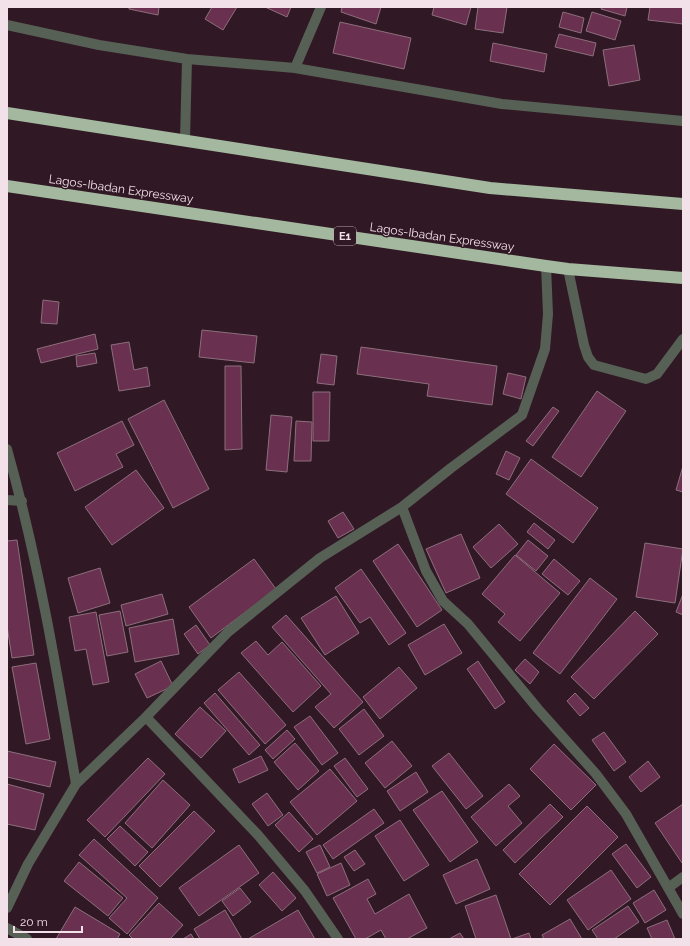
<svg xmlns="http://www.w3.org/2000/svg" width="690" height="946" font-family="Raleway,sans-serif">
	<rect width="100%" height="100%" fill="#301825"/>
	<path fill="#69314f" stroke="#8d6e7d" d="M 129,7 L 159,7 L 158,15 L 129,9 Z
		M 212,7 L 237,7 L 223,30 L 205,19 Z
		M 265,7 L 291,7 L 287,17 Z
		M 342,7 L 381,7 L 376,24 L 341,12 Z
		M 434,7 L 471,7 L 466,25 L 432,15 Z
		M 478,7 L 507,7 L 503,33 L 475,29 Z
		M 602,7 L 627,7 L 625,16 L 601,9 Z
		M 650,7 L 683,7 L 683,24 L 648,20 Z
		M 563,12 L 584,18 L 581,33 L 559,27 Z
		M 592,12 L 621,21 L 615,40 L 586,31 Z
		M 340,22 L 411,38 L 404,69 L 333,53 Z
		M 559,34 L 596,43 L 593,56 L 555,47 Z
		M 493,43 L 547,54 L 544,72 L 490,61 Z
		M 634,45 L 640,80 L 609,86 L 603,50 Z
		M 43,300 L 59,302 L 57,324 L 41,323 Z
		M 202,330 L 257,336 L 254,363 L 199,357 Z
		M 95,334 L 98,349 L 41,363 L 37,349 Z
		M 129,342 L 134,370 L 147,367 L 150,386 L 119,391 L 111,345 Z
		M 361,347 L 497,366 L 492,405 L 427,396 L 429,384 L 357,374 Z
		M 95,353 L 97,363 L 77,367 L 76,356 Z
		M 321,354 L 337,356 L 334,385 L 317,383 Z
		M 225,366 L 241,366 L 242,449 L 225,450 Z
		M 508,373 L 526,377 L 521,399 L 503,394 Z
		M 597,391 L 626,411 L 581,477 L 552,457 Z
		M 313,392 L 330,392 L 329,441 L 313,441 Z
		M 164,400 L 209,489 L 173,508 L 128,419 Z
		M 553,407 L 559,411 L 533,446 L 526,441 Z
		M 271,415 L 292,417 L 287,472 L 266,470 Z
		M 122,421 L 134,445 L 116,454 L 123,467 L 75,491 L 57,453 Z
		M 296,421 L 312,422 L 311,461 L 294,461 Z
		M 506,451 L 520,458 L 509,480 L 496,474 Z
		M 531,459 L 598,508 L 573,543 L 506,494 Z
		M 683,466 L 683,492 L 676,490 Z
		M 136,470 L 164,508 L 112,545 L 85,507 Z
		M 343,512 L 354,529 L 338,538 L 328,521 Z
		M 534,523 L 555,540 L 548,549 L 527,532 Z
		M 499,524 L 518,544 L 491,568 L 473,547 Z
		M 461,534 L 480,578 L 446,593 L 426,549 Z
		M 17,540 L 34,655 L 12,658 L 7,626 L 7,541 Z
		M 528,540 L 548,556 L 536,571 L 516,555 Z
		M 645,543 L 683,549 L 675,603 L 636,597 Z
		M 398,544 L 442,610 L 417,627 L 373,561 Z
		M 515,555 L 560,593 L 520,641 L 498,622 L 505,614 L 482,594 Z
		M 254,559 L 276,589 L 211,638 L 189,607 Z
		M 554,559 L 580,581 L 568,595 L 542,574 Z
		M 100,568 L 110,603 L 78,613 L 68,578 Z
		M 361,569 L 406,633 L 389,645 L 370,617 L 360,623 L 335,588 Z
		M 590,578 L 617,599 L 560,674 L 533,653 Z
		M 162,594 L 168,614 L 126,626 L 121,605 Z
		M 683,594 L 683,615 L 676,612 Z
		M 336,596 L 359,633 L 325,655 L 301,618 Z
		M 120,611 L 128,652 L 107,656 L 99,615 Z
		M 635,611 L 658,634 L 594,699 L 571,677 Z
		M 96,612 L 109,682 L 93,685 L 86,649 L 75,651 L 69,617 Z
		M 286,615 L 363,702 L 334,728 L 315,707 L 331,694 L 272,627 Z
		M 173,619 L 179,654 L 135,662 L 129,628 Z
		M 444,624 L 462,653 L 425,675 L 408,645 Z
		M 196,625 L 210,645 L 198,654 L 184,634 Z
		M 256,641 L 268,655 L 282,642 L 321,686 L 293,712 L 241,653 Z
		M 525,659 L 539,672 L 530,684 L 515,670 Z
		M 161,661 L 173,686 L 147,698 L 135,674 Z
		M 478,661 L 505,702 L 495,709 L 467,669 Z
		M 36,663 L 50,739 L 26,744 L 12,667 Z
		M 399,667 L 417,688 L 380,719 L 363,697 Z
		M 239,672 L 286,725 L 265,744 L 218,690 Z
		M 215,693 L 260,745 L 249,755 L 204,703 Z
		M 575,693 L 589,708 L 580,716 L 567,701 Z
		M 200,707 L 226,731 L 201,758 L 175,734 Z
		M 364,709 L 384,736 L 359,755 L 339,729 Z
		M 310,716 L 338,753 L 322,765 L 294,727 Z
		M 287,730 L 295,739 L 273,759 L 265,750 Z
		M 604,732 L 626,762 L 614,771 L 592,740 Z
		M 392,741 L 412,766 L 385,788 L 365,763 Z
		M 295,743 L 319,771 L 298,790 L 274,762 Z
		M 554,744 L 596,785 L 571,810 L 530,769 Z
		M 7,751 L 56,762 L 50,787 L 7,777 Z
		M 449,753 L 483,796 L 466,809 L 432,766 Z
		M 261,756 L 268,770 L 239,783 L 233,769 Z
		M 148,758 L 165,774 L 105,837 L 87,820 Z
		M 345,758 L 368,789 L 357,797 L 334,766 Z
		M 648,761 L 660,777 L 641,792 L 629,777 Z
		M 330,769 L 357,801 L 317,835 L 290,802 Z
		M 416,772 L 428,792 L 400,811 L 387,791 Z
		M 163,780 L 190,805 L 152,848 L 125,823 Z
		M 7,784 L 44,794 L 35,830 L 7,824 Z
		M 509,784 L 520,796 L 508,806 L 522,823 L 496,846 L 471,817 Z
		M 442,791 L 478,842 L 450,862 L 413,810 Z
		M 267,793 L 283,815 L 268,826 L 252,804 Z
		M 550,804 L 563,817 L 515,863 L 503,850 Z
		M 683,804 L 683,862 L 682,863 L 655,823 Z
		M 587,806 L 618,837 L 550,905 L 519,874 Z
		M 374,809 L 384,823 L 333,859 L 323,845 Z
		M 194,811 L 215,831 L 160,887 L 139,866 Z
		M 289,812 L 313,839 L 299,852 L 275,825 Z
		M 400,820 L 429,865 L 404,881 L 375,836 Z
		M 120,826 L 148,852 L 135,866 L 107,839 Z
		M 94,839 L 158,898 L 127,934 L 109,918 L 127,898 L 79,855 Z
		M 626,844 L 651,877 L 637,888 L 612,854 Z
		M 239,845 L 259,873 L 199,916 L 179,888 Z
		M 320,845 L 330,867 L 317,873 L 306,852 Z
		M 355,850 L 365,864 L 354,871 L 344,857 Z
		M 477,859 L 490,889 L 456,904 L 443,875 Z
		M 79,862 L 123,898 L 108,916 L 64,881 Z
		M 341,863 L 350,885 L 327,896 L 317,874 Z
		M 611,870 L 631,899 L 588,930 L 567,900 Z
		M 273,872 L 296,898 L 282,911 L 259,885 Z
		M 368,879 L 376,894 L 367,899 L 375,914 L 409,894 L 427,928 L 407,939 L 386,939 L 381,930 L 365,939 L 356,939 L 333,898 Z
		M 240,888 L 251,902 L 233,916 L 222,901 Z
		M 654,890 L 666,910 L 645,923 L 633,903 Z
		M 496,895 L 511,939 L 476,939 L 465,906 Z
		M 159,903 L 183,925 L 170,939 L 133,939 L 129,935 Z
		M 628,906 L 639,922 L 614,939 L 598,939 L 592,930 Z
		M 75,907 L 120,934 L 117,939 L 56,939 Z
		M 225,910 L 242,939 L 200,939 L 194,929 Z
		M 298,910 L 315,939 L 248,939 Z
		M 570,919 L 582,939 L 544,939 L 542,935 Z
		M 667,920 L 675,939 L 652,939 L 647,928 Z
		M 460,933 L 464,939 L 449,939 Z
		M 529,933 L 531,939 L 512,939 Z
		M 191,934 L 194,939 L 183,939 Z"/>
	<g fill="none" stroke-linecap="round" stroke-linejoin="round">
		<path stroke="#576055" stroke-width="10" d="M 7,25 L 99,45 L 187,59 L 295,68 L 502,104 L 683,121
			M 295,68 L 321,7
			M 185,140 L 187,59
			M 568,269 L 584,345 L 588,357 L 594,365 L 646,379 L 657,374 L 683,339
			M 7,449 C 38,559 57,671 76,784
			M 7,500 L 22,501
			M 402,507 L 426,571 L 443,601 L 468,624 L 538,709 L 596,774 L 626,814 L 683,914
			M 146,717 L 258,835 L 305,891 L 338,939
			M 668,888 L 683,877
			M 7,908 L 28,864 L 76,784 L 146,717 L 228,632 L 320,558 L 402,507 L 451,468 L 522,415 L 545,349 L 548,314 L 546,266
			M 7,928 L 27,939"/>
		<path stroke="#a3b89e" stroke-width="12" d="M 7,113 L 490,188 L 683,204
			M 7,186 L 546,266 L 568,269 L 683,278"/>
	</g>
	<g text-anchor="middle" stroke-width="3" stroke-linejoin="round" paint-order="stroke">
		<rect fill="#301825" stroke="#b8a5ae" stroke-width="1" x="334" y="227" width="22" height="18" rx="3"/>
		<g font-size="11" font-weight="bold" fill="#f3e1e9">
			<text x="345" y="240">E1</text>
		</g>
		<g font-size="12" fill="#f3e1e9" stroke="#301825">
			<text transform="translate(121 189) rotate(8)" y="4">Lagos-Ibadan Expressway</text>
			<text transform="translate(442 237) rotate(8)" y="4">Lagos-Ibadan Expressway</text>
		</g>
	</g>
	<rect width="690" height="946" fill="none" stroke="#f3e1e9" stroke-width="16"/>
	<path d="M14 926v6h68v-6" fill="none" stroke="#f3e1e9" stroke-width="2"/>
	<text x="20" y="926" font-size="12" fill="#f3e1e9" stroke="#301825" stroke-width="3" paint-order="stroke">20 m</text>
</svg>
